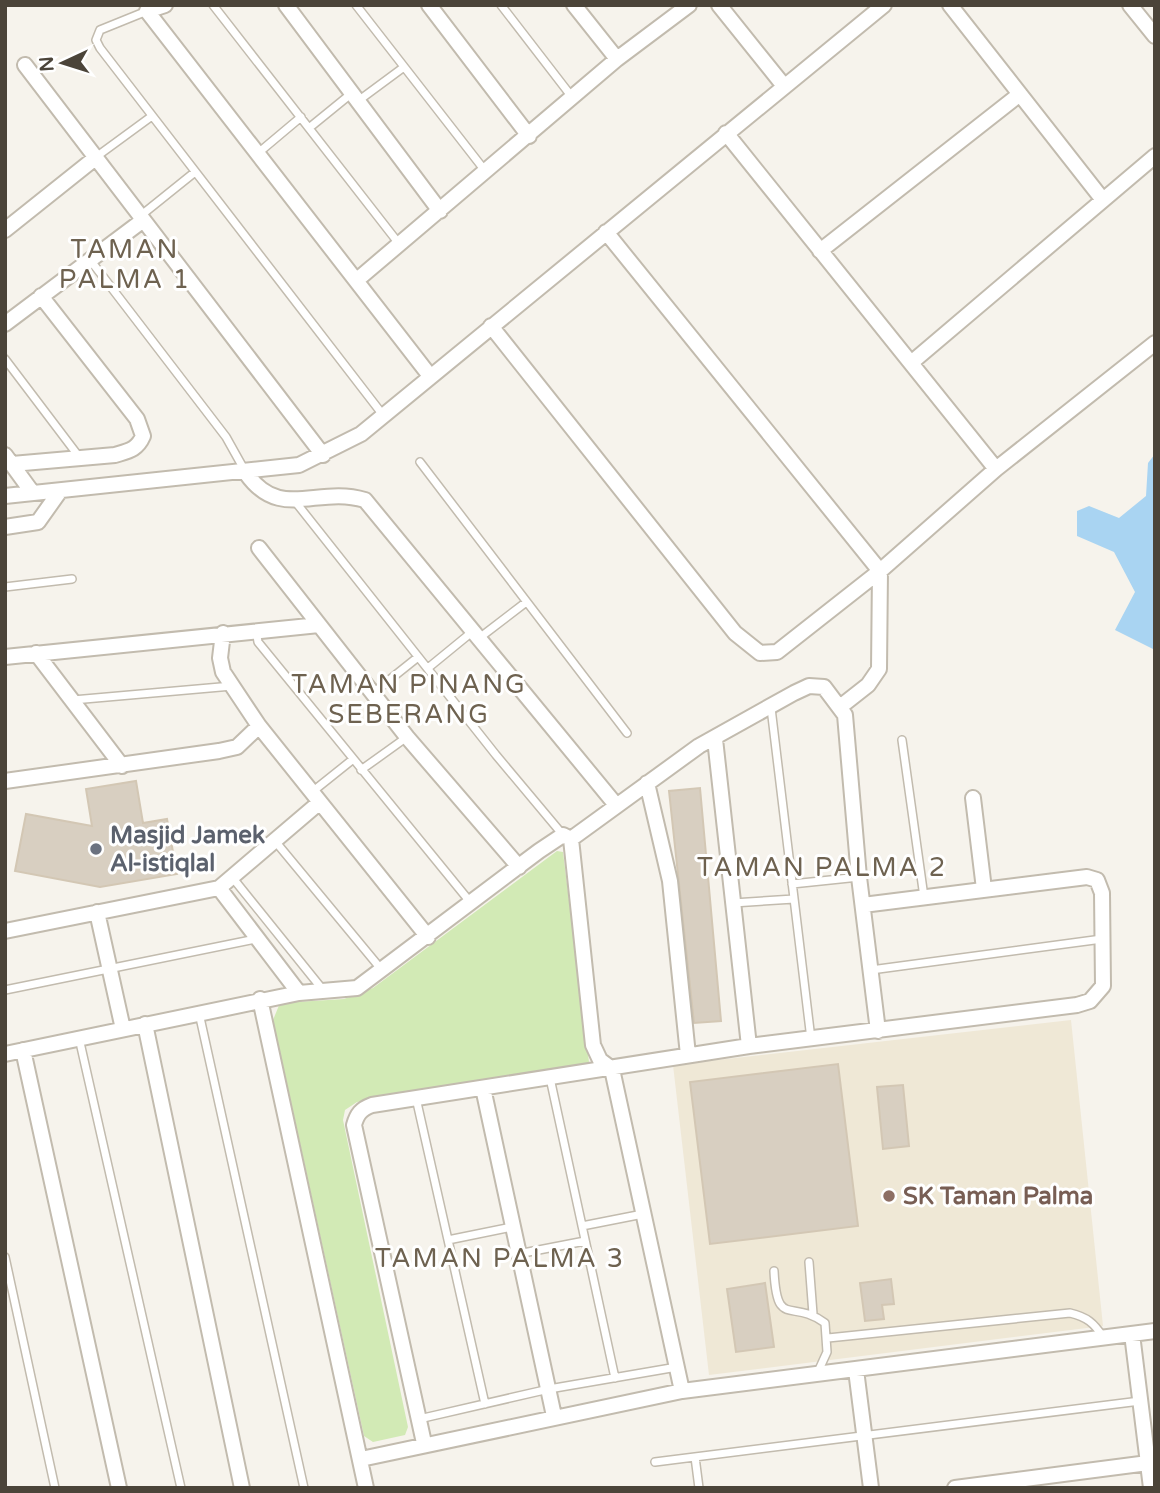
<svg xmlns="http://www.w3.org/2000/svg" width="1160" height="1493" font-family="'Varela Round',sans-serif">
	<rect width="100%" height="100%" fill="#f6f3ec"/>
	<path fill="#efe8d6" d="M 1071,1020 L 1103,1326 L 709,1375 L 673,1065 Z"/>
	<path fill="#d2eab5" d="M 557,851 L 563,852 L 589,1062 L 582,1067 L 357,1102 L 345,1110 L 343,1120 L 408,1427 L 405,1435 L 373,1442 L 364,1436 L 273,1020 L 280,1003 L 344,999 L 373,988 Z"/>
	<path fill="#a9d4f2" d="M 1155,454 L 1155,650 L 1115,630 L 1135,592 L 1114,552 L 1077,536 L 1077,511 L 1089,506 L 1119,518 L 1146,496 L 1148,463 Z"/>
	<path fill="#d8cfc1" stroke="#d3c7b4" stroke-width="2" d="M 136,781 L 143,823 L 167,819 L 177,874 L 100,887 L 15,871 L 26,814 L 92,826 L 86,789 Z
		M 700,788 L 721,1021 L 694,1023 L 669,791 Z
		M 838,1064 L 858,1226 L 710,1244 L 690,1082 Z
		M 903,1085 L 909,1146 L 883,1149 L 877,1087 Z
		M 891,1279 L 894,1304 L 882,1305 L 884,1319 L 865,1321 L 860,1283 Z
		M 765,1283 L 774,1347 L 736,1352 L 727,1289 Z"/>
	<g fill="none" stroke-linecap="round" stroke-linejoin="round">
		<defs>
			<path id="lane" d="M 213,5 L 400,245
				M 356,5 L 486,172
				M 501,5 L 572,97
				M 147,11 L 100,30 L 96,40 L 100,48 L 383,415
				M 358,101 L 404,67
				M 309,128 L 352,93
				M 257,154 L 301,117
				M 96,157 L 152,116
				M 139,217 L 195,172
				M 91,261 L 226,437 L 245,471
				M 5,359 L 80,458
				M 420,462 L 627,733
				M 294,500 L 496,755 L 563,835
				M 5,587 L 72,579
				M 256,630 L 258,642 L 471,903
				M 478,639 L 525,603
				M 428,668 L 472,632
				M 373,693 L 418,657
				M 73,700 L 232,686
				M 771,708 L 811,1039
				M 902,740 L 924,897
				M 361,770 L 407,737
				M 312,792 L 352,760
				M 275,841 L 381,969
				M 232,877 L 323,990
				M 792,884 L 859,877
				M 733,903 L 794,899
				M 871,970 L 1102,939
				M 5,990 L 256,939
				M 199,1013 L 304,1488
				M 79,1038 L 181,1488
				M 550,1078 L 615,1378
				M 416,1098 L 485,1404
				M 582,1226 L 643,1214
				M 448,1240 L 512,1227
				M 518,1254 L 585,1241
				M 5,1257 L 55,1488
				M 809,1262 L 813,1314
				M 774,1271 C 777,1330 791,1298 825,1323 L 827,1352 L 817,1374
				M 828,1338 L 1070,1313 C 1087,1317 1094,1323 1103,1337
				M 419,1419 L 549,1389 L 677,1367
				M 695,1457 L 699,1488
				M 655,1462 L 1140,1401"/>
			<path id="street" d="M 165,5 L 147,11 L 430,376
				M 286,5 L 440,211
				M 429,5 L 529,136
				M 574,5 L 617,59
				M 719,5 L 784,86
				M 950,5 L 1103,200
				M 1130,5 L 1155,36
				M 25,65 L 323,455
				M 726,133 L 996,469
				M 5,230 L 94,159
				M 606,232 L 880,571 L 879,669 L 868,685 L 840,707
				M 820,251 L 1020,94
				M 357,280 L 617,59 L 689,5
				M 5,324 L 142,221
				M 491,326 L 735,633 L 760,653 L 777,652 L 880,571 L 996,469 L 1155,343
				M 911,363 L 1155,156
				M 5,455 L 32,492
				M 12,464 L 115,455 C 128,451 137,450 143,436 L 137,419 L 41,296
				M 246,473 C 280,522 317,485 365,500 L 616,805
				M 5,496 L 299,465 L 361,434 L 884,5
				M 5,527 L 38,522 L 60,491
				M 259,548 L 407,737 L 519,867
				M 223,633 L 220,658 L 223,672 L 259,726 L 428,937
				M 36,653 L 122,766
				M 5,657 L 319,625
				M 715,739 L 749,1046 L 1077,1005 L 1090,1001 L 1103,986 L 1102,893 L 1097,880 L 1087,877 L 863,905
				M 5,781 L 219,751 L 237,747 L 259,726
				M 647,783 L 670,881 L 688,1055
				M 973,798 L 984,889
				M 571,839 L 593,1045 L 600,1060 L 612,1069 L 682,1391
				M 219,888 L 299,993 L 357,988 L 539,851 L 563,835 L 571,839 L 699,746 L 794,693 L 809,686 L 824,687 L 845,715 L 859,877 L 878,1031
				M 97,912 L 123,1029
				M 5,931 L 219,888 L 320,802
				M 260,999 L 366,1488
				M 145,1024 L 242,1488
				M 23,1050 L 119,1488
				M 5,1054 L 299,993
				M 483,1088 L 554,1416
				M 1132,1334 L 1151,1488
				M 856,1370 L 871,1488
				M 424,1443 L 354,1125 C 357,1114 361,1109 372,1105 L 749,1046
				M 361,1459 L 682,1391 L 1155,1331
				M 955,1488 L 1148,1463"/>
		</defs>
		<use href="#lane" stroke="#c2bbae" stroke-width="10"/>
		<use href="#street" stroke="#c2bbae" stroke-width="18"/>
		<use href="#lane" stroke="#fff" stroke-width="7"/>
		<use href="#street" stroke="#fff" stroke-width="14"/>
	</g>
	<circle fill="#6b7280" stroke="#fff" stroke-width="2.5" cx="96" cy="849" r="7"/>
	<circle fill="#8d6e63" stroke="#fff" stroke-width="2.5" cx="889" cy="1196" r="7"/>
	<g text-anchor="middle" stroke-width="6" stroke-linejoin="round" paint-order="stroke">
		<g font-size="24" font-weight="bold" fill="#5b616d" stroke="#fff" text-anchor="start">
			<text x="110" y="843">Masjid Jamek<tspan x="110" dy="28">Al-istiqlal</tspan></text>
		</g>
		<g font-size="24" font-weight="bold" fill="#785e54" stroke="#fff" text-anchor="start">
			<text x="903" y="1204">SK Taman Palma</text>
		</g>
		<g font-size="26" letter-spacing="2" fill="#6e6250" stroke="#fff">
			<text x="125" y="258">TAMAN<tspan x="125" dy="30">PALMA 1</tspan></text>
			<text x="409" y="693">TAMAN PINANG<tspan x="409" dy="30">SEBERANG</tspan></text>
			<text x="822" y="876">TAMAN PALMA 2</text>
			<text x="500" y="1267">TAMAN PALMA 3</text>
		</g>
	</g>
	<rect width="1160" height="1493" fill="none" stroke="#4b4439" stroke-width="14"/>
	<g transform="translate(63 63) rotate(266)" stroke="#ffffff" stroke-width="5" paint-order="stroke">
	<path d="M0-5L12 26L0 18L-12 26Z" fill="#4b4439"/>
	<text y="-10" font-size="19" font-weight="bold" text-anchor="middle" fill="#4b4439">N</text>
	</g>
</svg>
